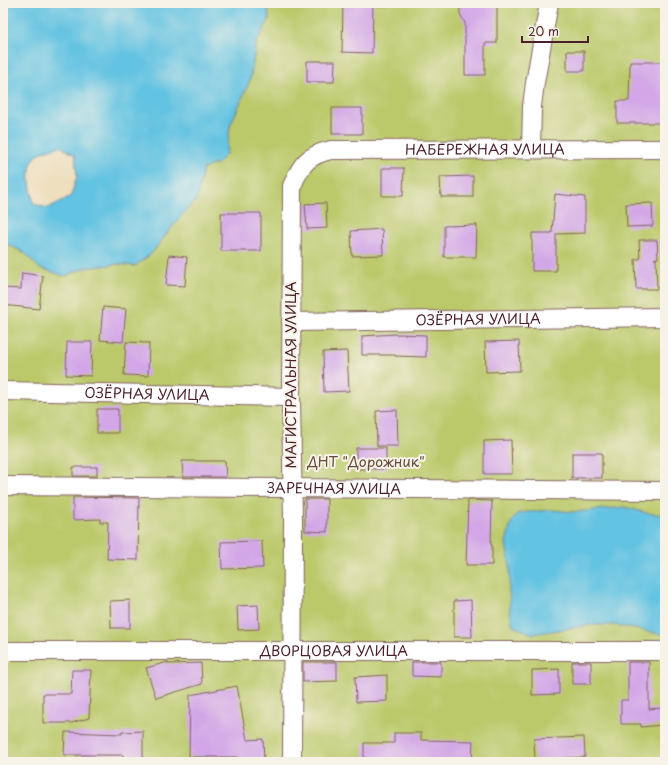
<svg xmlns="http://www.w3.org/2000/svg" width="668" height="765" font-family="'Playpen Sans',sans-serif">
	<rect width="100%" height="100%" fill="#f7f3e8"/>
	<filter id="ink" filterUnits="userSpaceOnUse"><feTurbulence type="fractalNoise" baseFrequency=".025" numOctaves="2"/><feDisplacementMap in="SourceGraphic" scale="8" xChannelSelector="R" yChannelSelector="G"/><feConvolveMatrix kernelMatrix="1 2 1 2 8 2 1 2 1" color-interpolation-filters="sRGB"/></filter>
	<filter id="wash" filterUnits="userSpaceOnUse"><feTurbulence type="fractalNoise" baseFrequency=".012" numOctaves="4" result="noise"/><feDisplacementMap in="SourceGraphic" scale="16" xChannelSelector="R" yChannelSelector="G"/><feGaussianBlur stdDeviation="0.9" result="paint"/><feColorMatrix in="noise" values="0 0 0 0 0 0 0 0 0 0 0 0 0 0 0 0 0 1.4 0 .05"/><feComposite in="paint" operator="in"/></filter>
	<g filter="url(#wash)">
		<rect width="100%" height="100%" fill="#eedfbe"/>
		<path fill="#bbc96b" stroke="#82744b" d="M 268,3 L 665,3 L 665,762 L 3,762 L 3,246 L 9,245 L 26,253 L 39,268 L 65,276 L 84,268 L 119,264 L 135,266 L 151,254 L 179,218 L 197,199 L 203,169 L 218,163 L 226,155 L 230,126 L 250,80 L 256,43 L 269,20 Z"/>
		<path fill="#63c3e2" stroke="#567186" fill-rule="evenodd" d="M 3,3 L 268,3 L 269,20 L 256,43 L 250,80 L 230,126 L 226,155 L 218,163 L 203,169 L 197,199 L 179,218 L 151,254 L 135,266 L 119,264 L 84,268 L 65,276 L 39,268 L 25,253 L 9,245 L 3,246 ZM 60,146 L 75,155 L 77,176 L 71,196 L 48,208 L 34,204 C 31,188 24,165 39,154 C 44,150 54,148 60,146 Z
			M 624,507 L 647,513 L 665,515 L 665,635 L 615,625 L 590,625 L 533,634 L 513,626 L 510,612 L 509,588 L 510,567 L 506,543 L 511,523 L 518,513 L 551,510 L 576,512 Z"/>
		<g id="blocks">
			<path fill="#d3a7e7" d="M 343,3 L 373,3 L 372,53 L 342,52 Z
				M 460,3 L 497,3 L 497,43 L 485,43 L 485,75 L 465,75 L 465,23 L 460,14 Z
				M 567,51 L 584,51 L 584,71 L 567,71 Z
				M 307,61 L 335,61 L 334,82 L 307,82 Z
				M 630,62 L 665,62 L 665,123 L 617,123 L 617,101 L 629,101 Z
				M 332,108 L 362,108 L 362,134 L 332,134 Z
				M 382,168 L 404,168 L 403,196 L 382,196 Z
				M 473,176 L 473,197 L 441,197 L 440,177 Z
				M 555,194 L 585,197 L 585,233 L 556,234 L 556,271 L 532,271 L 532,233 L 552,233 Z
				M 326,203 L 327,228 L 307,229 L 305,204 Z
				M 652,203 L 653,226 L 627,227 L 626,204 Z
				M 221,213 L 261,213 L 261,251 L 221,251 Z
				M 477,225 L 476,257 L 444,257 L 444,226 Z
				M 382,229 L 383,255 L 352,256 L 351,231 Z
				M 639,240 L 657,240 L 658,258 L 654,259 L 656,258 L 657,289 L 636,289 L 635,259 L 640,259 Z
				M 169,255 L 187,257 L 185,286 L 166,285 Z
				M 22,273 L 43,276 L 39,309 L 3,305 L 3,288 L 21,289 Z
				M 103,307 L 126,309 L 123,342 L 100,340 Z
				M 396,334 L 426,335 L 426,357 L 395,356 L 395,355 L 362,355 L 362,336 Z
				M 519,341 L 520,371 L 486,372 L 485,342 Z
				M 67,342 L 92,342 L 91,376 L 66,375 Z
				M 126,342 L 149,343 L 148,376 L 124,375 Z
				M 347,351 L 349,391 L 324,392 L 323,352 Z
				M 97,409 L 118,409 L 118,433 L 97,433 Z
				M 397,410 L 398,446 L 377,446 L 376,411 Z
				M 511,440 L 512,474 L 484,474 L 484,441 Z
				M 356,448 L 386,448 L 386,469 L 356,469 Z
				M 572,453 L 602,453 L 602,478 L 572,478 Z
				M 182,461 L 225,461 L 226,477 L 183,477 Z
				M 73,467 L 97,467 L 97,476 L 73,476 Z
				M 73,497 L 139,498 L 138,560 L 107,559 L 108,522 L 100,522 L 100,519 L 73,520 Z
				M 305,499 L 327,499 L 327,532 L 305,531 Z
				M 468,500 L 492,501 L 491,545 L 492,545 L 492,565 L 466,565 Z
				M 262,541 L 263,568 L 222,569 L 221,542 Z
				M 130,600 L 130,628 L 111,628 L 110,601 Z
				M 471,600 L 472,637 L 454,637 L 454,601 Z
				M 258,605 L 259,629 L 238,630 L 237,606 Z
				M 168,662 L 168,664 L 201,663 L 202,684 L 156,698 L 146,668 Z
				M 303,662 L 337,662 L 337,681 L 303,682 Z
				M 412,662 L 441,662 L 441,677 L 412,676 Z
				M 572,662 L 591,662 L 591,684 L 572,684 Z
				M 628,662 L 649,662 L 649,709 L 661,708 L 662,725 L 641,727 L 641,724 L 621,724 L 621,700 L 628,700 Z
				M 559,669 L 559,694 L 532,695 L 532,670 Z
				M 72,670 L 91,670 L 89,718 L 71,723 L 43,723 L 43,694 L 71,694 Z
				M 387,675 L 387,701 L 356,702 L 355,677 Z
				M 237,686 L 247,740 L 263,739 L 264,761 L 238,761 L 238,757 L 189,757 L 190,695 Z
				M 143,731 L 143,759 L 123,759 L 123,755 L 64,755 L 65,732 L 122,734 L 122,732 Z
				M 394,733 L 421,733 L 421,740 L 473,741 L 472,762 L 364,762 L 364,743 L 394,743 Z
				M 584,737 L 585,757 L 535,760 L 534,739 Z"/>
		</g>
	</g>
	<g filter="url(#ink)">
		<use href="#blocks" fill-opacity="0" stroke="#83625e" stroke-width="1"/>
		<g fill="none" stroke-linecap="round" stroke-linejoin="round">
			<defs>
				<g id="minor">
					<path d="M 531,149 L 532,106 L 535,83 L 549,3"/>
					<path id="s1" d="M 291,322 L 665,317"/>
					<path id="s2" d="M 3,391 L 291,397"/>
					<path id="s3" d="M 3,486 L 665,491"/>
					<path id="s4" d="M 3,651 L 665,651"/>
					<path id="s5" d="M 292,762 L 293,520 L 291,397 L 292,186 C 301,164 308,155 331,150 L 665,149"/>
				</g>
			</defs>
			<use href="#minor" stroke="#83625e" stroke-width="20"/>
			<use href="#minor" stroke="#fff" stroke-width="18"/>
		</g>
	</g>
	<g text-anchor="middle" stroke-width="4" stroke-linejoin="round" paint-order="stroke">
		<g font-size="14" fill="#4a1f2b" stroke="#f7f3e8">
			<text dy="5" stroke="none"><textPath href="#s5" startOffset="786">НАБЕРЕЖНАЯ УЛИЦА</textPath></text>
			<text dy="5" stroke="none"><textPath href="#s1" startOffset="187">ОЗЁРНАЯ УЛИЦА</textPath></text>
			<text transform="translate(291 375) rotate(-90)" y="5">МАГИСТРАЛЬНАЯ УЛИЦА</text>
			<text dy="5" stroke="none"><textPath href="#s2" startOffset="144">ОЗЁРНАЯ УЛИЦА</textPath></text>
			<text dy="5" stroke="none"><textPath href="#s3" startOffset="331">ЗАРЕЧНАЯ УЛИЦА</textPath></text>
			<text dy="5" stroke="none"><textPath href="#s4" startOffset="331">ДВОРЦОВАЯ УЛИЦА</textPath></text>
		</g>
		<g font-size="14" fill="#664a3b" stroke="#f7f3e8">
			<text x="366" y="467">ДНТ "Дорожник"</text>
		</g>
	</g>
	<rect width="668" height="765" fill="none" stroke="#f7f3e8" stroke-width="16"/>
	<path d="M522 36v6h66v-6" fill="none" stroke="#4a1f2b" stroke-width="2"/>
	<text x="528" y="36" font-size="12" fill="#4a1f2b" stroke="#f7f3e8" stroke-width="3" paint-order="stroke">20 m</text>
</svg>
